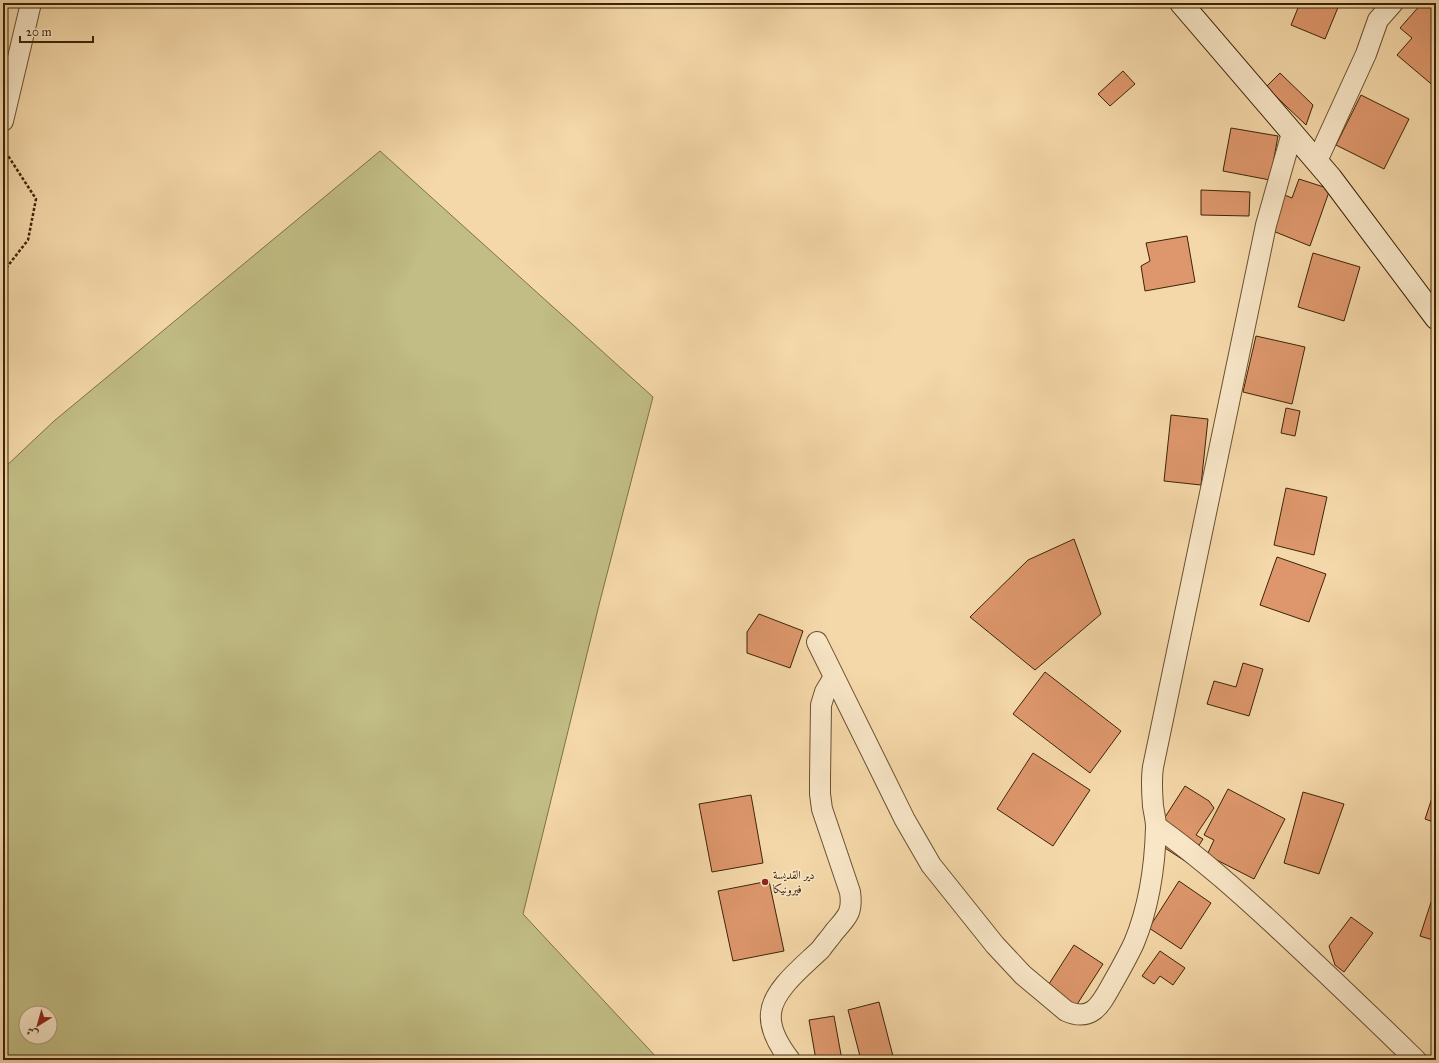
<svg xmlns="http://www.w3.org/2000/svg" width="1439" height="1063" font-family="'IM FELL Great Primer',Amiri,serif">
	<rect width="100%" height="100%" fill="#f5d8a9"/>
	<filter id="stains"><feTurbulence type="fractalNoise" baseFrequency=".005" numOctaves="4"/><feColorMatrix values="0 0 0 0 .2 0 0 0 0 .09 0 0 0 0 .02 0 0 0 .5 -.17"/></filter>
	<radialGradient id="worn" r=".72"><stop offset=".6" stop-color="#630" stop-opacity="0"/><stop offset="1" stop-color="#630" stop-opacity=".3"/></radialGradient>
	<path fill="#c1bd84" stroke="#7e7046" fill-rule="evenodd" d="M 380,151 L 653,397 L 600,601 L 523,914 L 659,1060 L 3,1060 L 3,469 L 54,421 ZM 26,1013 L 50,1013 L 50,1037 L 26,1037 Z"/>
	<path fill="#de976c" stroke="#3c2407" d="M 1300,3 L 1334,3 L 1339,5 L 1325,39 L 1291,25 Z
		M 1422,3 L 1425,3 L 1435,11 L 1436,9 L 1436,88 L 1397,55 L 1412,38 L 1400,28 Z
		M 1123,71 L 1135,84 L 1110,106 L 1098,94 Z
		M 1280,73 L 1313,105 L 1306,125 L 1266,87 Z
		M 1361,95 L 1409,119 L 1384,169 L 1336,145 Z
		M 1231,128 L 1278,136 L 1270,180 L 1223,171 Z
		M 1299,179 L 1330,189 L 1310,246 L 1273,231 L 1282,194 L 1292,198 Z
		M 1201,190 L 1250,192 L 1249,216 L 1201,215 Z
		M 1187,236 L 1195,282 L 1145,291 L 1141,266 L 1150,261 L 1146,243 Z
		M 1313,253 L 1360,267 L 1344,321 L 1298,307 Z
		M 1256,336 L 1305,347 L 1292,404 L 1243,392 Z
		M 1286,408 L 1300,411 L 1295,436 L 1281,433 Z
		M 1171,415 L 1208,419 L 1201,485 L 1164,481 Z
		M 1286,488 L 1327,497 L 1314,555 L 1274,545 Z
		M 1074,539 L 1101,614 L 1035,670 L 970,617 L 1028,560 Z
		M 1277,557 L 1326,574 L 1309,622 L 1260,605 Z
		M 759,614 L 803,631 L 790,668 L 747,653 L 747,632 Z
		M 1243,663 L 1263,669 L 1249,716 L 1207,704 L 1214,681 L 1236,687 Z
		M 1045,672 L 1121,731 L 1090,773 L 1013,714 Z
		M 1033,753 L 1090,790 L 1053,846 L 997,809 Z
		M 1185,786 L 1209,801 L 1214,808 L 1196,835 L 1203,839 L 1188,863 L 1151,839 Z
		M 1228,789 L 1285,819 L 1254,879 L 1207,855 L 1214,840 L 1204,835 Z
		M 1303,792 L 1344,804 L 1319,874 L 1284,863 Z
		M 1434,792 L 1436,793 L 1436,823 L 1425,819 Z
		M 751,795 L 763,863 L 712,872 L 699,804 Z
		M 769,881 L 784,951 L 733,961 L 718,891 Z
		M 1179,881 L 1211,903 L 1181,949 L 1149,928 Z
		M 1436,887 L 1436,941 L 1420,936 Z
		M 1351,917 L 1373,933 L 1344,972 L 1335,965 L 1329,946 Z
		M 1074,945 L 1103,964 L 1076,1006 L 1047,987 Z
		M 1160,951 L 1185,968 L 1173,985 L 1160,976 L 1154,984 L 1142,976 Z
		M 879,1002 L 894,1060 L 861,1060 L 848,1010 Z
		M 834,1016 L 842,1060 L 816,1060 L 809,1020 Z"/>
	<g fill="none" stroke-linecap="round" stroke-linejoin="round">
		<defs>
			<path id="street" d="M 3,121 L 31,3
				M 1317,161 L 1366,54 L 1378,20 L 1393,3
				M 817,642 L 905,820 L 931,865 L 995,945 L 1023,975 L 1066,1011 C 1091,1022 1100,1006 1111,986 C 1119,972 1127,958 1134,943 C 1149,907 1155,866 1156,827 C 1156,820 1154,813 1153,806 C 1152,793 1151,780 1153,767 L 1266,225 L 1292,133
				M 1156,826 C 1201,858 1241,894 1282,932 C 1327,974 1372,1017 1416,1060
				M 790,1060 C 780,1047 769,1030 771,1013 C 773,989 805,965 821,949 C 825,943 830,938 834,932 C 847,917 853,913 850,892 L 822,809 L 820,794 L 820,779 L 821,705 L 825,692 L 834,677"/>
			<path id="secondary" d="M 1181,3 L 1331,178 L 1436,318"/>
		</defs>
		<use href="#street" stroke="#6a5130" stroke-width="22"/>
		<use href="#secondary" stroke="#3c2407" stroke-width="24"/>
		<path stroke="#3c2407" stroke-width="2.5" stroke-dasharray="3 2" stroke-linecap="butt" d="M 3,148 L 36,199 L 28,240 L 3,272"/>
		<use href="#street" stroke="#f8e6c7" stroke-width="20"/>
		<use href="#secondary" stroke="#f8e6c7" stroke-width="22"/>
	</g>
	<circle fill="#8f2418" stroke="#f8e6c7" stroke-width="1.5" cx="765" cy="882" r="4"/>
	<g text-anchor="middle" stroke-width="3" stroke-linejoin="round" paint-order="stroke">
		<g font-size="12" fill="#3c2407" stroke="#f8e6c7" text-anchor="start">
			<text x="773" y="879">دير القديسة<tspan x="773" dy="14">فيرونيكا</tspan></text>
		</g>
	</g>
	<rect width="1439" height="1063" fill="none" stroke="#f5d8a9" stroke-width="16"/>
	<rect x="4" y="4" width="1431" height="1055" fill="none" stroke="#3c2407" stroke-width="2"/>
	<rect x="8" y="8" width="1423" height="1047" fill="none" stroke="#3c2407"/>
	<g transform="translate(38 1025) rotate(217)"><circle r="19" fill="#f8e6c7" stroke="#ad987a"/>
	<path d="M0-3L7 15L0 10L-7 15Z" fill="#8f2418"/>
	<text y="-6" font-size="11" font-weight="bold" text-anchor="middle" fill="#3c2407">ش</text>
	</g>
	<path d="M20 36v6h73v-6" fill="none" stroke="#3c2407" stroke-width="2"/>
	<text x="26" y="36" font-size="12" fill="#3c2407" stroke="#f8e6c7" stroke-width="3" paint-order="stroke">20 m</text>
	<rect width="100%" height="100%" filter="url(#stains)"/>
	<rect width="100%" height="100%" fill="url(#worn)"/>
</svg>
